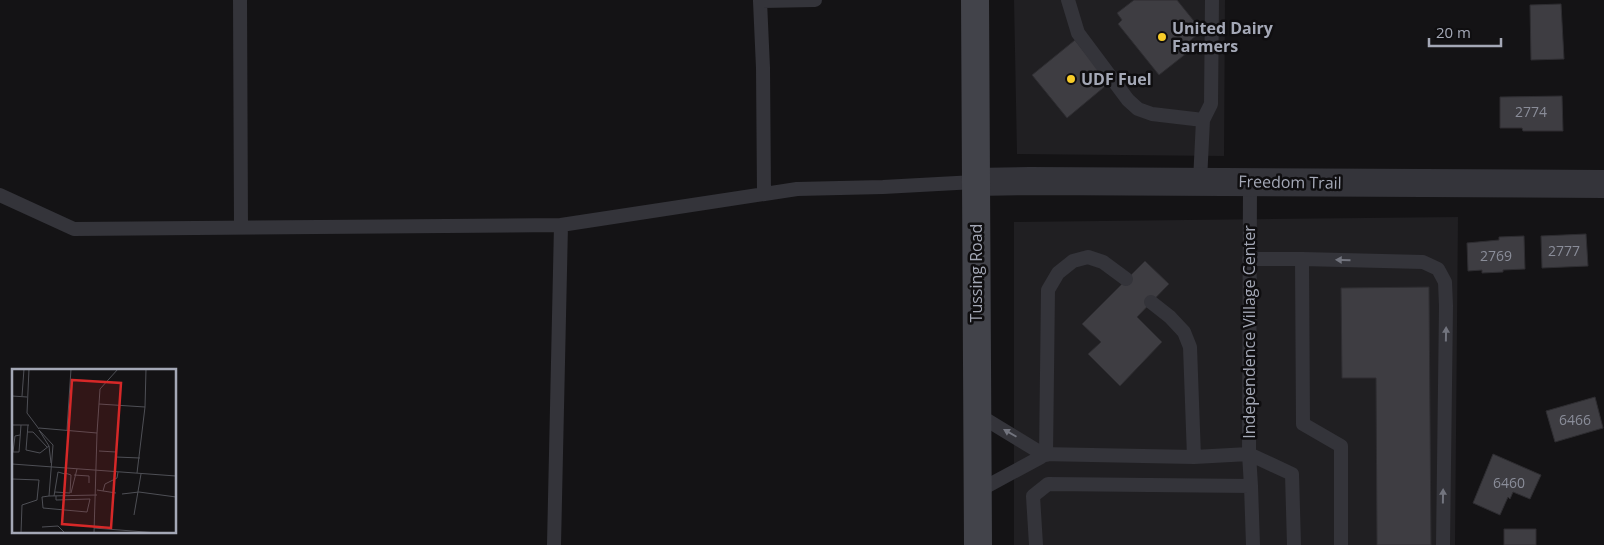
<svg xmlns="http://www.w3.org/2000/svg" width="1604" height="545" font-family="'Open Sans',sans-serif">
	<rect width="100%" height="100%" fill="#141315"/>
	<path fill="#201f22" d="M 1014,0 L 1225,0 L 1224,156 L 1017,154 Z
		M 1458,217 L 1455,545 L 1014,545 L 1014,222 Z"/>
	<path fill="#3e3d42" stroke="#2e2d31" d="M 1134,0 L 1177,0 L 1202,31 L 1187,43 L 1192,49 L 1159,75 L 1118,24 L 1122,20 L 1117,13 Z
		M 1561,4 L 1564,59 L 1531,60 L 1530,5 Z
		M 1075,40 L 1109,83 L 1067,118 L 1032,75 Z
		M 1562,96 L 1563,131 L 1523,131 L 1522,128 L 1500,128 L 1500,97 Z
		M 1586,234 L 1588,266 L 1542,268 L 1541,236 Z
		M 1524,236 L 1525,269 L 1503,270 L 1503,272 L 1482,273 L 1482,270 L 1468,271 L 1467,243 L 1499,240 L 1499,237 Z
		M 1145,261 L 1169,284 L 1137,317 L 1162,342 L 1120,386 L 1088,354 L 1101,342 L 1082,324 Z
		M 1429,287 L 1431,545 L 1377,545 L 1376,378 L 1342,378 L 1341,288 Z
		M 1595,397 L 1603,428 L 1555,442 L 1546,411 Z
		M 1493,454 L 1541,475 L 1530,499 L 1513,492 L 1510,499 L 1508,497 L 1500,515 L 1473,503 Z
		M 1504,529 L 1536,529 L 1536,545 L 1504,545 Z"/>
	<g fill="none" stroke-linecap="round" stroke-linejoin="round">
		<path stroke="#34343a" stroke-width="14" d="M 240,0 L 241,227
			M 1068,0 L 1078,33 L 1128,100 L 1138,109 L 1152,114 L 1203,120
			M 1200,181 L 1203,120 L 1211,104 L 1212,0
			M 1250,181 L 1249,454 L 1292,474 L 1294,545
			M 764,194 L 763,68 L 760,1 L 815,0
			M 0,195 L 74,229 L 561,225 L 554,545
			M 561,225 L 797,189 L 883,187 L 975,182
			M 1249,259 L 1302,259 L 1303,424 L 1341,446 L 1341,545
			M 1302,259 L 1423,262 L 1438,269 L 1445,282 L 1446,306 L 1443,545
			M 1151,302 L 1170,317 L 1184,332 L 1190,347 L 1194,457
			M 977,414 L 1041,453 L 1041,454 L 1194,457 L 1249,454 L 1251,486
			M 1046,455 L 1048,290 L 1058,273 L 1073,261 L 1088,257 L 1103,262 L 1126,279
			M 978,491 L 1041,457 L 1041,454
			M 1036,545 L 1033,496 L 1048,484 L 1251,486 L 1253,545"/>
		<path stroke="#34343a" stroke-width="28" d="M 975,182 L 1029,181 L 1604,184"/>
		<path stroke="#42434a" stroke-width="28" d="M 975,0 L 978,545"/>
	</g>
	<defs><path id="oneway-solid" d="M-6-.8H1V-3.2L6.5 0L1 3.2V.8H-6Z" transform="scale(1.25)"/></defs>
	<g fill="#72747e">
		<use href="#oneway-solid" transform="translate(1343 260) rotate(-179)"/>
		<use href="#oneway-solid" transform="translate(1446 334) rotate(-89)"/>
		<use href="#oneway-solid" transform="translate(1010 433) rotate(-150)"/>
		<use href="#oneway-solid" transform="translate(1443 496) rotate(-89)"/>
	</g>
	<g fill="#f7cc29" stroke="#0f0e10" stroke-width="2">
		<circle cx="1162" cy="37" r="5"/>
		<circle cx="1071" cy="79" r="5"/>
	</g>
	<g text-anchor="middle" stroke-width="5" stroke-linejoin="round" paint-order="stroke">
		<g font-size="14" fill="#8a8d99">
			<text x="1531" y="117">2774</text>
			<text x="1564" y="256">2777</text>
			<text x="1496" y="261">2769</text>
			<text x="1575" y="425">6466</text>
			<text x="1509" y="488">6460</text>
		</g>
		<g font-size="16" font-weight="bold" fill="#a4a8b6" stroke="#0f0e10" text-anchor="start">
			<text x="1172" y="34">United Dairy<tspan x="1172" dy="18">Farmers</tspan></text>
			<text x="1081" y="85">UDF Fuel</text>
		</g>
		<g font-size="16" fill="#a4a8b6" stroke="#0f0e10">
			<text transform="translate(1290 182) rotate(1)" y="6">Freedom Trail</text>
			<text transform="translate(976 273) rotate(-90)" y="6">Tussing Road</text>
			<text transform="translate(1249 332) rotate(-90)" y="6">Independence Village Center</text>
		</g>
	</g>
	<g transform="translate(12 369)">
		<rect width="164" height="164" fill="#141315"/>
		<path fill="none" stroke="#4e4f55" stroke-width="1" d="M 17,0 L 15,44 L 27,60M 0,27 L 15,28M 10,27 L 12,0M 87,35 L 133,38 L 125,104M 133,38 L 134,0M 0,56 L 17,56M 16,56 L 14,81 L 28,84 L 37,77M 27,59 L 85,64 L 88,20 L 106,0M 55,61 L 59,0M 16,63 L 21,63 L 35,78M 87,82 L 104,83 L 104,88 L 128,89M 0,83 L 7,83 L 9,56M 1,83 L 3,67 L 8,66M 39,94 L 37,77 L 27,61 L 41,76 L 37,127 L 85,126M 0,95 L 164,107M 62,106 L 77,107 L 77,114M 0,110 L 27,111 L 25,131 L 10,136 L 9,164M 85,121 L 104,124M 91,122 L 93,115 L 105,109 L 106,103M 43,123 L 58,124 L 59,106 L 53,104M 59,124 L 65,100M 110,125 L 127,123 L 164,128M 37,127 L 30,128 L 31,139 L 75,143 L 78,130M 42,127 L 46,103 L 53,105 L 52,127M 44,127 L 44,131 L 78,130M 122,146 L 129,105M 30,158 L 46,157 L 53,164M 82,159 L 146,164M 82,164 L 85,64"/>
		<path fill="#d62828" fill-opacity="0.15" stroke="#d62828" stroke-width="2.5" d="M 60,11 L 109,14 L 99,159 L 50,155 Z"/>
		<rect width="164" height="164" fill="none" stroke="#a4a8b6" stroke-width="2.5"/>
	</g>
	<path d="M1429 38v8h72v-8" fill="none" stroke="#a4a8b6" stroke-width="2.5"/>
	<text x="1436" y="38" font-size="15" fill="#a4a8b6" stroke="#0f0e10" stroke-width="4" paint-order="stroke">20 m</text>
</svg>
